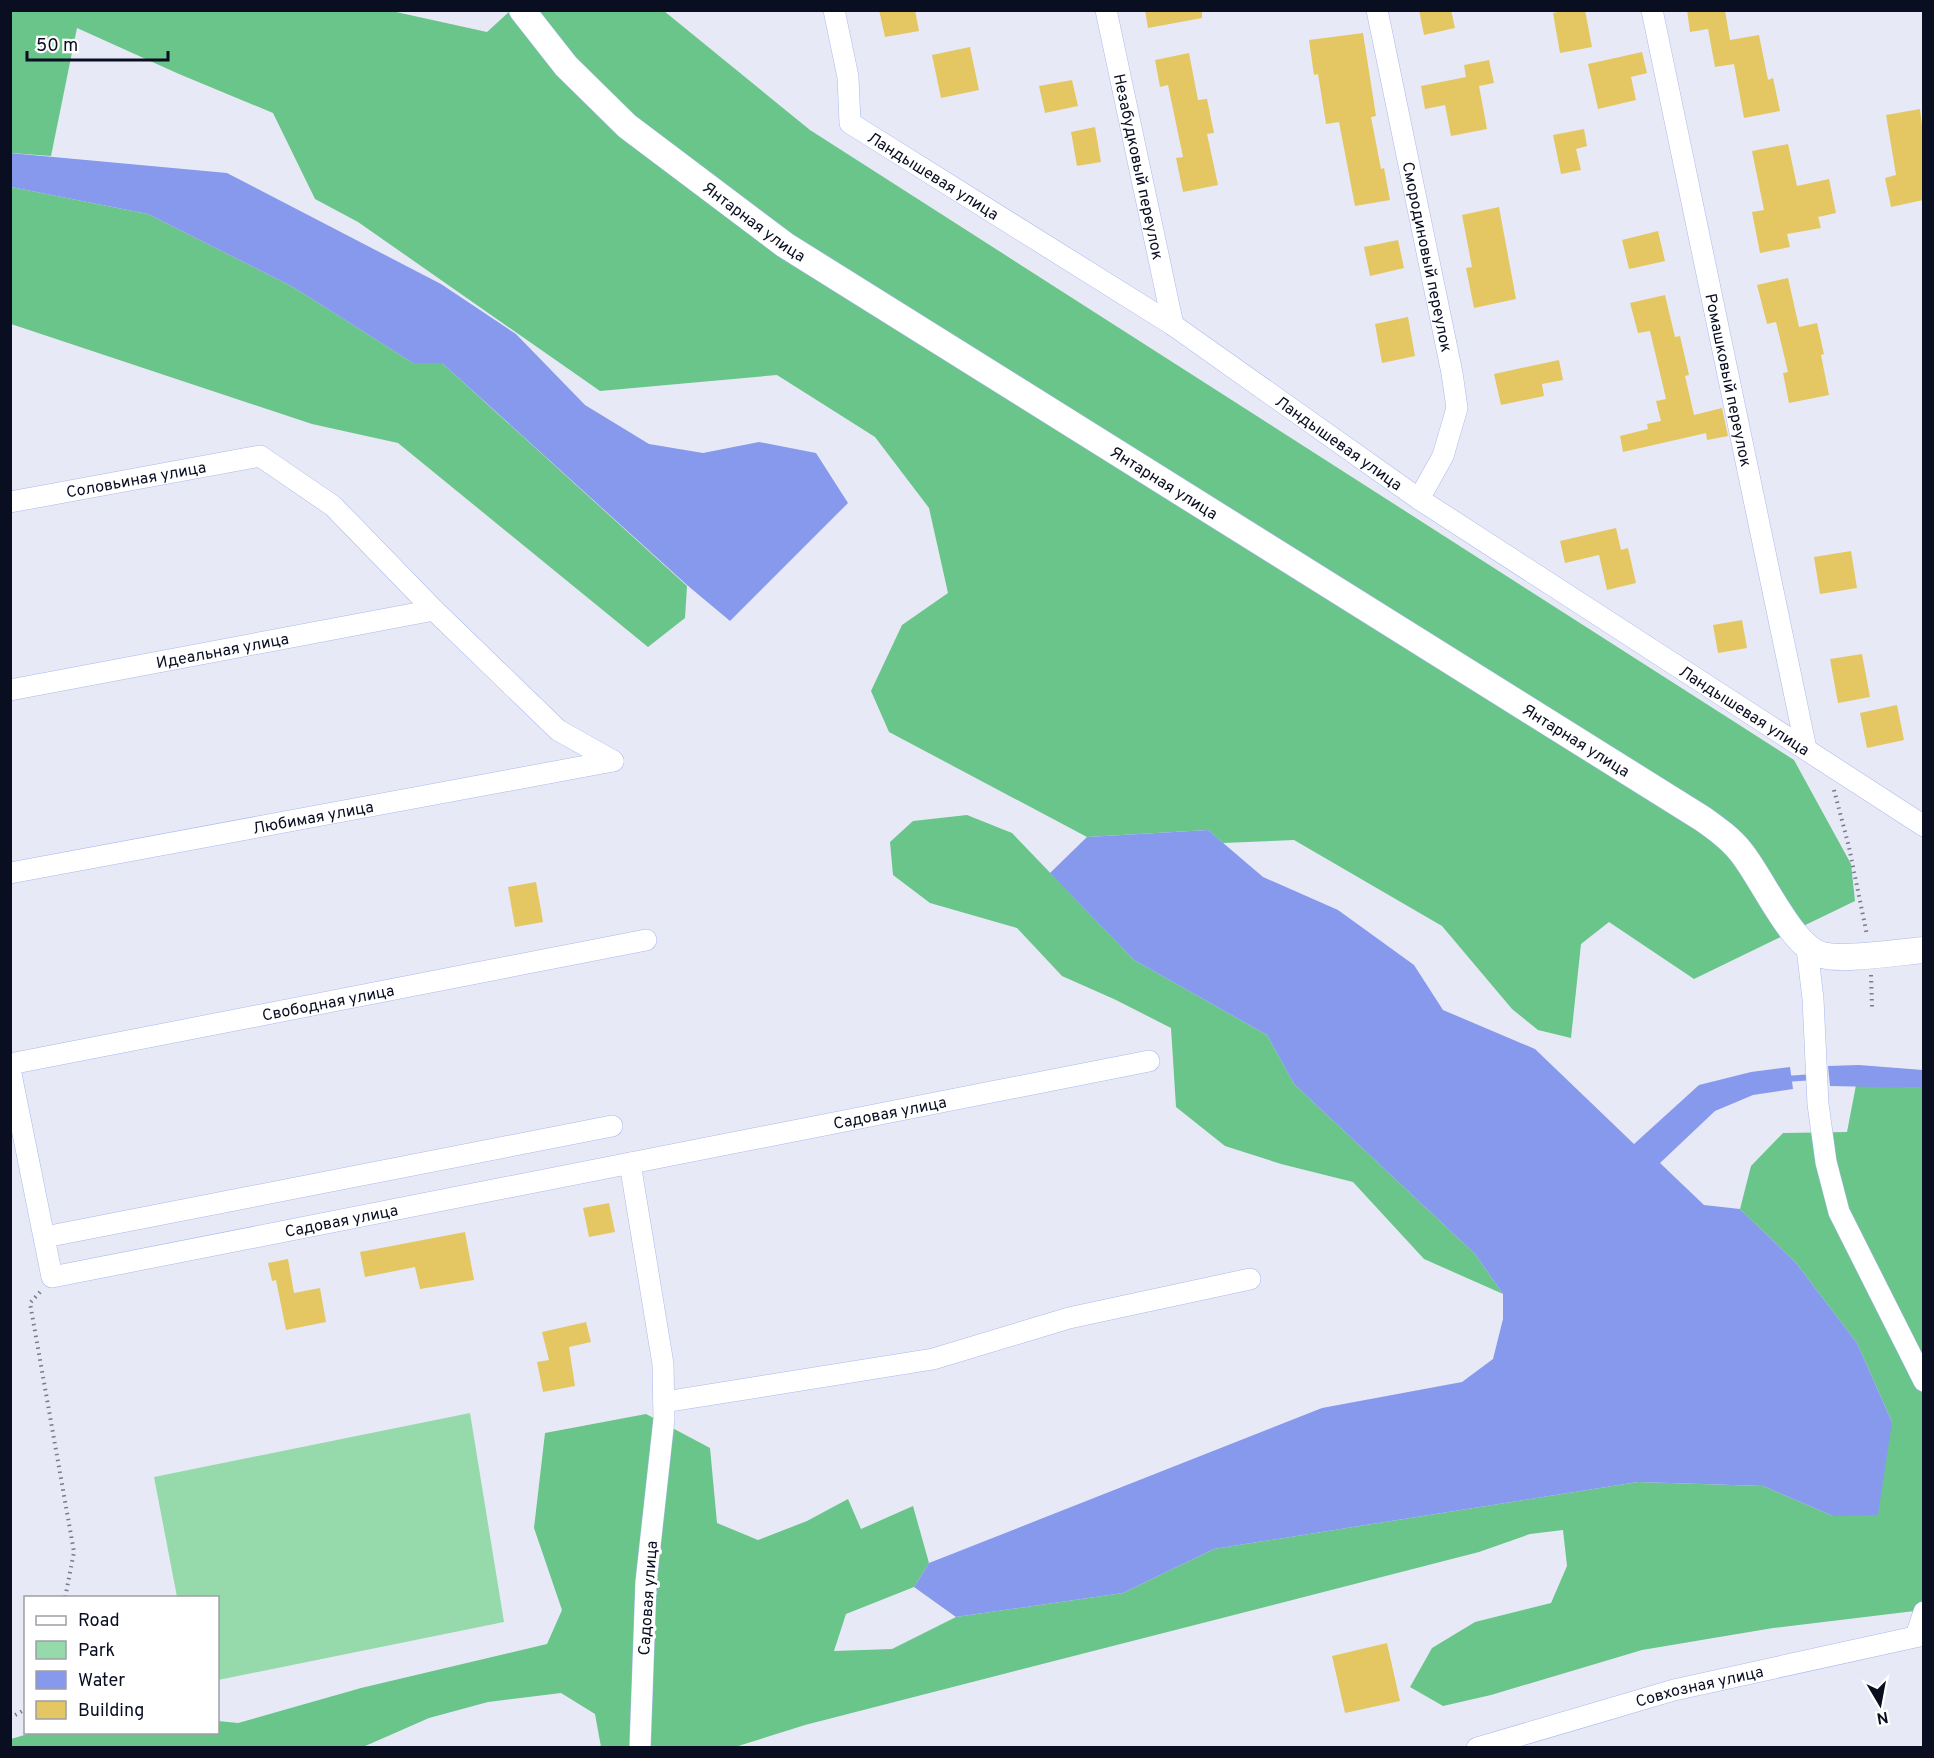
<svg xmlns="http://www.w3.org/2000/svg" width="1934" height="1758" font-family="Overpass,sans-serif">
	<rect width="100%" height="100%" fill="#e7eaf6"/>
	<path fill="#96d9ab" d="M 470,1413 L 504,1622 L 218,1680 L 218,1598 L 177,1597 L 154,1477 Z"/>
	<path fill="#69c589" d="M 387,10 L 487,32 L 510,11 L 664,11 L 810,130 L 1794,760 L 1851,864 L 1855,901 L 1694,979 L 1609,922 L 1581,944 L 1571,1038 L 1538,1030 L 1512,1009 L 1442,926 L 1294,840 L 1223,843 L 1208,830 L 1087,837 L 889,732 L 871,691 L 902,625 L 948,593 L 929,508 L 875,437 L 777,375 L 600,391 L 358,222 L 315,199 L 273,113 L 179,74 L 77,28 L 51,156 L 11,153 L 10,11 Z
		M 11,187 L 148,214 L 293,287 L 413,363 L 442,363 L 687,586 L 685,618 L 648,647 L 398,443 L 312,424 L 11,324 Z
		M 967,815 L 1012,833 L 1134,960 L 1267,1035 L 1294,1084 L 1475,1254 L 1503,1294 L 1424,1259 L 1353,1182 L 1281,1164 L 1225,1146 L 1176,1107 L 1171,1028 L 1116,1000 L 1062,976 L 1017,928 L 930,903 L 893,875 L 890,842 L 913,821 Z
		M 1856,1085 L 1923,1088 L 1923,1610 L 1773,1628 L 1642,1650 L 1491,1695 L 1443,1706 L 1410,1687 L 1432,1648 L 1475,1622 L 1551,1603 L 1567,1566 L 1563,1530 L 1530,1534 L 1479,1552 L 805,1725 L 735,1747 L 601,1747 L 595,1714 L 561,1693 L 488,1702 L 429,1718 L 363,1747 L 11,1748 L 11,1739 L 31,1733 L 218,1732 L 218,1721 L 238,1723 L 361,1688 L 547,1644 L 562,1610 L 534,1528 L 545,1433 L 646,1414 L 710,1448 L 717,1523 L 758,1540 L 807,1521 L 848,1499 L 861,1529 L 913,1506 L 929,1563 L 914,1587 L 846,1614 L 834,1651 L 892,1649 L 956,1617 L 1123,1593 L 1214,1549 L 1638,1482 L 1763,1486 L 1833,1516 L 1892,1422 L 1857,1343 L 1796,1263 L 1740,1209 L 1751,1166 L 1783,1133 L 1847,1132 Z"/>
	<path fill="#8799ed" d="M 10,153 L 227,173 L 441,284 L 516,334 L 585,405 L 649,444 L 703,453 L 759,442 L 816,453 L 848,503 L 730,621 L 687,585 L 442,363 L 413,363 L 293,287 L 148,214 L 11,187 Z
		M 1208,830 L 1263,877 L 1338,910 L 1414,965 L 1443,1010 L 1535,1049 L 1634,1144 L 1699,1085 L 1751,1072 L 1790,1067 L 1793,1089 L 1753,1095 L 1715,1111 L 1660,1163 L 1704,1205 L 1740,1209 L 1796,1263 L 1857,1343 L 1892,1422 L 1878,1515 L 1833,1516 L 1763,1486 L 1638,1482 L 1214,1549 L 1123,1593 L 956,1617 L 914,1587 L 929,1563 L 1322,1408 L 1462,1382 L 1493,1359 L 1503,1319 L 1503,1294 L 1475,1254 L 1294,1084 L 1267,1035 L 1134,960 L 1050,873 L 1087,837 Z
		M 1859,1065 L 1923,1070 L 1923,1088 L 1830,1086 L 1828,1066 Z"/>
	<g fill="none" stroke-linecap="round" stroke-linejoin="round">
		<path stroke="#8799ed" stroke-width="6" d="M 1785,1079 L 1814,1077"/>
	</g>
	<path fill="#e4c762" d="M 879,10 L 915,10 L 919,31 L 885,37 Z
		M 1145,10 L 1202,10 L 1202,18 L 1148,28 Z
		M 1419,10 L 1451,10 L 1455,28 L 1424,35 Z
		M 1567,10 L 1585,10 L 1592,47 L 1560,53 L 1553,13 Z
		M 1687,10 L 1725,10 L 1730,40 L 1759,35 L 1768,80 L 1773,78 L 1780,111 L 1744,118 L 1734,64 L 1715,67 L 1708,29 L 1690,32 Z
		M 1363,33 L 1376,116 L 1371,117 L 1381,169 L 1384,168 L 1390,200 L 1355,206 L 1339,122 L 1326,124 L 1318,74 L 1314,75 L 1309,40 Z
		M 970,47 L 979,90 L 941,98 L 932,55 Z
		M 1642,52 L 1647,73 L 1631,77 L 1636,100 L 1598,109 L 1588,64 Z
		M 1189,53 L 1198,100 L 1207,99 L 1214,133 L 1207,134 L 1218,185 L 1183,192 L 1176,158 L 1183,157 L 1168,85 L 1160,87 L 1155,60 Z
		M 1489,60 L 1494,83 L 1479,86 L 1487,129 L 1451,136 L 1445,105 L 1425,109 L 1421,86 L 1466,77 L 1464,65 Z
		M 1072,80 L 1078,106 L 1045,113 L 1039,86 Z
		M 1920,109 L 1923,134 L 1923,200 L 1891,207 L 1885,178 L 1896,175 L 1886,115 Z
		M 1095,127 L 1101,162 L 1077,166 L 1071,132 Z
		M 1584,129 L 1587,146 L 1576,149 L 1581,170 L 1561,174 L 1553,135 Z
		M 1788,144 L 1797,186 L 1829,179 L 1836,213 L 1818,217 L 1821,228 L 1787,234 L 1790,247 L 1760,253 L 1752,212 L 1764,210 L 1752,151 Z
		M 1499,207 L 1516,299 L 1474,308 L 1466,268 L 1472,267 L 1462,215 Z
		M 1658,231 L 1665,261 L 1629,269 L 1622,240 Z
		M 1398,240 L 1404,268 L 1370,276 L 1364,247 Z
		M 1788,278 L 1799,327 L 1817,323 L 1824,354 L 1821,355 L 1829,395 L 1789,403 L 1783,373 L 1788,372 L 1776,322 L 1767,324 L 1757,285 Z
		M 1665,295 L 1675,337 L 1680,336 L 1689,375 L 1685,376 L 1694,415 L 1722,408 L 1728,436 L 1707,440 L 1706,433 L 1623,452 L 1620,436 L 1648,429 L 1647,424 L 1661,421 L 1656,401 L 1666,399 L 1650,331 L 1638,333 L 1630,303 Z
		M 1408,317 L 1415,356 L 1382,363 L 1375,324 Z
		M 1559,360 L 1563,380 L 1542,384 L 1544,396 L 1501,405 L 1494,374 Z
		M 1616,528 L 1621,550 L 1628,548 L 1636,583 L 1607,590 L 1599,555 L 1565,563 L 1560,541 Z
		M 1851,551 L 1857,588 L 1820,594 L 1814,557 Z
		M 1742,620 L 1747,648 L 1718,653 L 1713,625 Z
		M 1862,654 L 1870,697 L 1838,703 L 1830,659 Z
		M 1897,705 L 1904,740 L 1867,748 L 1860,713 Z
		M 536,882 L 543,922 L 515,927 L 508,887 Z
		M 609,1203 L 615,1232 L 589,1237 L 583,1208 Z
		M 465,1232 L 474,1280 L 420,1289 L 415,1267 L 365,1277 L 360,1252 Z
		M 288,1259 L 294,1293 L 320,1288 L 326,1322 L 286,1330 L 276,1280 L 272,1281 L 268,1263 Z
		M 586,1322 L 591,1342 L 569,1347 L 575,1386 L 543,1392 L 537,1362 L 549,1360 L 542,1332 Z
		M 1387,1643 L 1400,1701 L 1345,1713 L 1332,1656 Z"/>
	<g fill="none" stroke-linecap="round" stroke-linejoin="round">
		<defs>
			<g id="minor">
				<path id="s1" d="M 834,10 L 848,77 L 850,123 L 1173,325 L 1419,499 L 1924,826"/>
				<path id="s2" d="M 1106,10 L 1173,325"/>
				<path id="s3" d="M 1377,10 L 1452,373 L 1457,408 L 1443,456 L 1419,499"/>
				<path id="s4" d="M 1652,10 L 1806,749"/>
				<path id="s5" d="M 10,502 L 260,456 L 333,506 L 434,610 L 558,730 L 613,761"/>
				<path id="s6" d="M 10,690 L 434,610"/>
				<path id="s7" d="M 10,873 L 613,761"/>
				<path d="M 1807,948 L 1813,999 L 1818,1104 L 1826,1162 L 1839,1212 L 1924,1381"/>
				<path id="s8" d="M 10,1064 L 646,940"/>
				<path id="s9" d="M 10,1069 L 52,1277 L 1149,1061"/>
				<path d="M 630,1163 L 663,1364 L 664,1419 L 646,1582 L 640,1748"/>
				<path d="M 45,1237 L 612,1126"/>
				<path d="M 664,1402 L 933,1359 L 1069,1318 L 1250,1279"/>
				<path d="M 1916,1636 L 1924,1612"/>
				<path id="s10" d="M 1477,1748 L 1674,1690 L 1924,1635"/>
			</g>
			<g id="tertiary">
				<path id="s11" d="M 522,10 L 566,66 L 627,126 L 785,245 L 1703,819 C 1717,829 1731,839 1741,852 C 1763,879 1791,946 1822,955 C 1843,961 1900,952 1924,950"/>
			</g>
		</defs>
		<use href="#minor" stroke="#aab8f0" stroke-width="22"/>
		<use href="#tertiary" stroke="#aab8f0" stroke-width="27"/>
		<path stroke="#787b8b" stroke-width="4" stroke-dasharray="1.5 4.5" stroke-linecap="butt" d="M 1834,790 L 1849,847 L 1867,935
			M 1871,975 L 1872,1007
			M 40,1292 L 30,1303 L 74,1552 L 65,1598
			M 10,1718 L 26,1709"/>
		<use href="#minor" stroke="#fff" stroke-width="21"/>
		<use href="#tertiary" stroke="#fff" stroke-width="26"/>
	</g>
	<g text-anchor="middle" stroke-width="6" stroke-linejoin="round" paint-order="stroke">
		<g font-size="16" fill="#0a0e21" stroke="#fff">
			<text dy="6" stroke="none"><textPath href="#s2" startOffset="160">Незабудковый переулок</textPath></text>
			<text dy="6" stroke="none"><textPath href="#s1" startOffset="213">Ландышевая улица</textPath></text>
			<text dy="6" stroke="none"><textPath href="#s11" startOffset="316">Янтарная улица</textPath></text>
			<text dy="6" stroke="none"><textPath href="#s3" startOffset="252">Смородиновый переулок</textPath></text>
			<text dy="6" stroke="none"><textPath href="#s4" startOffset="378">Ромашковый переулок</textPath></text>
			<text dy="6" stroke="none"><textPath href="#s1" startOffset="699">Ландышевая улица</textPath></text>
			<text dy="6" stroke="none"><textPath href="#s5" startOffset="128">Соловьиная улица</textPath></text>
			<text dy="6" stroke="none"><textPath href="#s11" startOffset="802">Янтарная улица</textPath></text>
			<text dy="6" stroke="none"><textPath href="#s6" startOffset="216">Идеальная улица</textPath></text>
			<text dy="6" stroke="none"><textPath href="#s1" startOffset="1185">Ландышевая улица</textPath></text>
			<text dy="6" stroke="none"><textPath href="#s11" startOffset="1288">Янтарная улица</textPath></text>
			<text dy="6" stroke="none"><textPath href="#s7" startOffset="308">Любимая улица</textPath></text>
			<text dy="6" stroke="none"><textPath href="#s8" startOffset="324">Свободная улица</textPath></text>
			<text dy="6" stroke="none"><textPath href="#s9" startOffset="1066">Садовая улица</textPath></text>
			<text dy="6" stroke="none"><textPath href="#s9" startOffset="507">Садовая улица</textPath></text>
			<text transform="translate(647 1598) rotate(-86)" y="6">Садовая улица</text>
			<text dy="6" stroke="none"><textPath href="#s10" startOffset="231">Совхозная улица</textPath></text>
		</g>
	</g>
	<rect width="1934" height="1758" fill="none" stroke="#0a0e21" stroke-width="24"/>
	<rect x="24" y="1596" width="195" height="138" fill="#ffffff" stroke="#9d9fa6" stroke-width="1.5"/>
	<rect x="36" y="1616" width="30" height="9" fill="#ffffff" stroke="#9d9fa6" stroke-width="1.5"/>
	<text x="78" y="1626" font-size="18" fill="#0a0e21">Road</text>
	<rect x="36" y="1641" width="30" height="18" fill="#96d9ab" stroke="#9d9fa6" stroke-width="1.5"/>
	<text x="78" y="1656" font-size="18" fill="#0a0e21">Park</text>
	<rect x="36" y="1671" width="30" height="18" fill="#8799ed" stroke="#9d9fa6" stroke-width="1.5"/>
	<text x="78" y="1686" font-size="18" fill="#0a0e21">Water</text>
	<rect x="36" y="1701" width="30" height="18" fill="#e4c762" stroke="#9d9fa6" stroke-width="1.5"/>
	<text x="78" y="1716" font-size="18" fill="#0a0e21">Building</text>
	<g transform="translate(1880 1704) rotate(170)" stroke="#ffffff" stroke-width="4.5" paint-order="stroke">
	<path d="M0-4.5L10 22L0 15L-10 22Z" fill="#0a0e21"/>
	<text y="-9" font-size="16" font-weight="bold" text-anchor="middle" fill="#0a0e21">N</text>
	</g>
	<path d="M27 51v9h141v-9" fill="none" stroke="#0a0e21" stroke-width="3"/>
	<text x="36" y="51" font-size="18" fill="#0a0e21" stroke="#ffffff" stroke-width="4.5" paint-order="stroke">50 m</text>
</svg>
